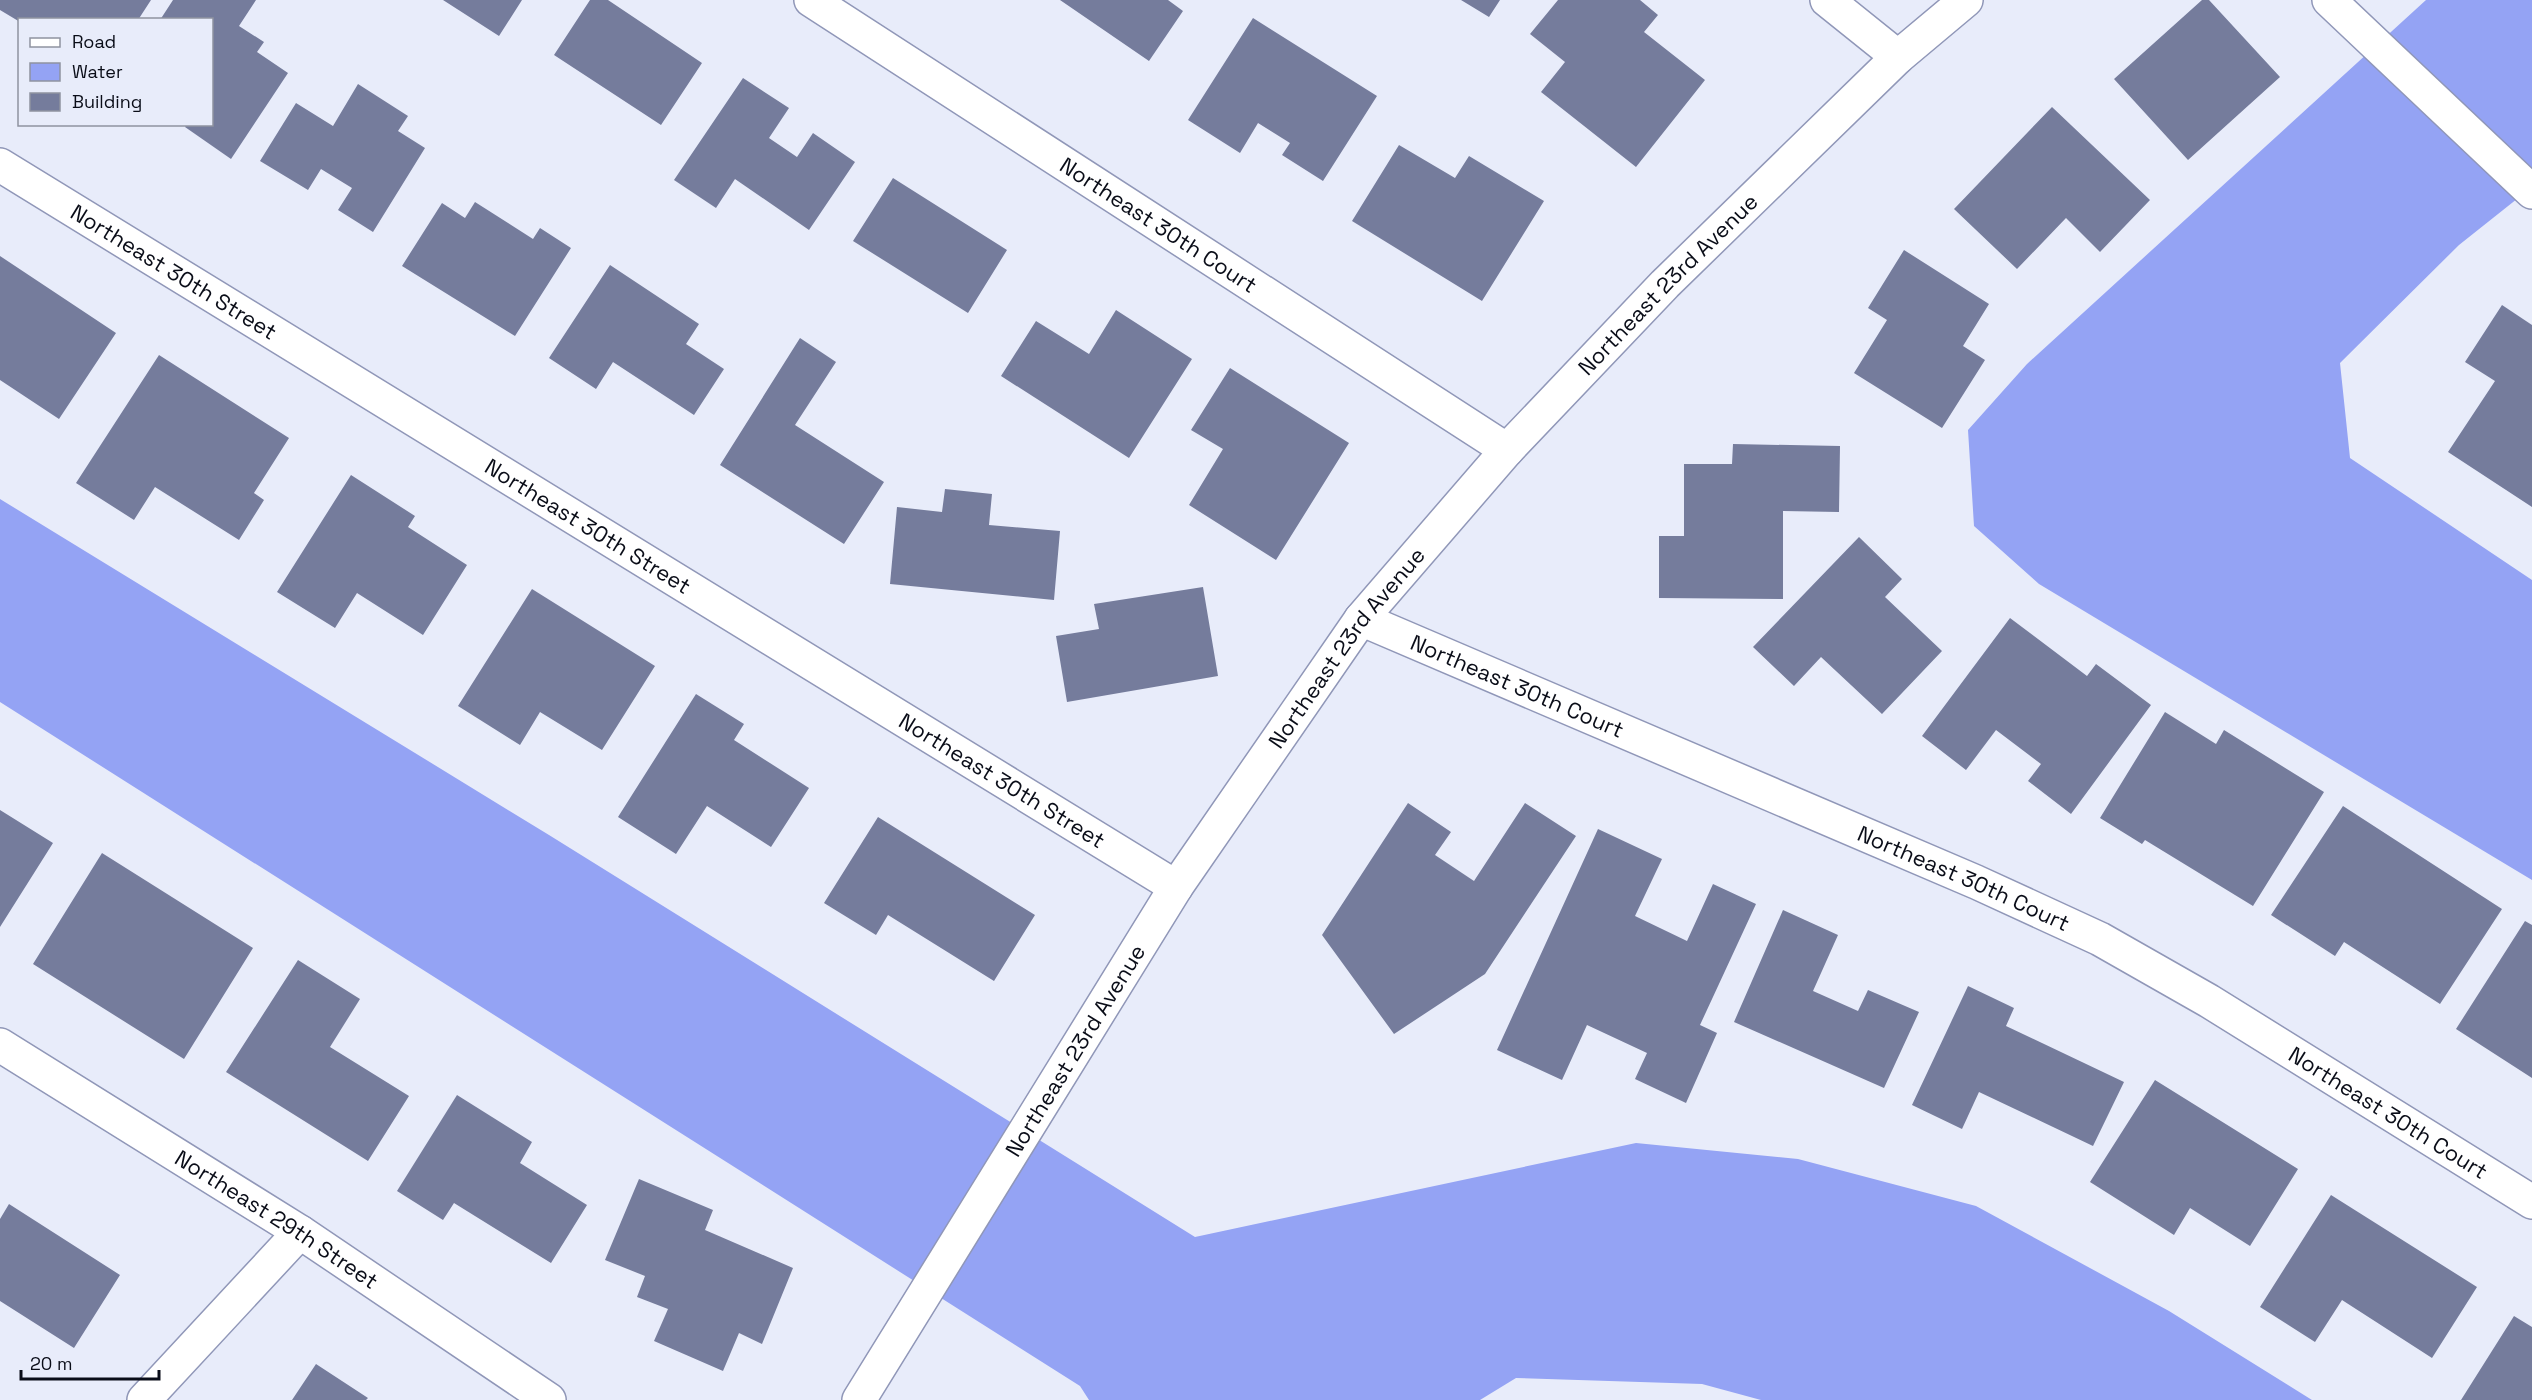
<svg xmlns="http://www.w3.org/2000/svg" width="2532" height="1400" font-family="'Space Grotesk',sans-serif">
	<rect width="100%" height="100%" fill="#e8ecfa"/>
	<path fill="#94a3f4" d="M 2426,0 L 2532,0 L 2532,187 L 2459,245 L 2340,363 L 2350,458 L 2532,580 L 2532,880 L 2039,584 L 1974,526 L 1968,430 L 2027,364 Z
		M 0,499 L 549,835 L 1195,1237 L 1636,1143 L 1798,1159 L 1976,1206 L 2169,1311 L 2312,1400 L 1761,1400 L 1702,1384 L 1516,1378 L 1480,1400 L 1089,1400 L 1080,1386 L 0,702 Z"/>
	<path fill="#757c9c" d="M 0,0 L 151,0 L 138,20 L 20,20 L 20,22 L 0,10 Z
		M 173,0 L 256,0 L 239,26 L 264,42 L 257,52 L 288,73 L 231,159 L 185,127 L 187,124 L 212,124 L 212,20 L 160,20 Z
		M 443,0 L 522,0 L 499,36 Z
		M 590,0 L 608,0 L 702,63 L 661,125 L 554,55 Z
		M 1060,0 L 1168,0 L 1183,11 L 1149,61 Z
		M 1461,0 L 1500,0 L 1489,17 Z
		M 1558,0 L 1640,0 L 1658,15 L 1644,32 L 1705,80 L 1636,167 L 1541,92 L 1565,62 L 1530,34 Z
		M 2202,0 L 2209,0 L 2280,77 L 2188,160 L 2114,79 Z
		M 1253,18 L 1377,96 L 1323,181 L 1282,155 L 1290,143 L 1258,123 L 1240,153 L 1188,120 Z
		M 743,78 L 789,108 L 769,138 L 797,157 L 813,133 L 855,162 L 809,230 L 735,179 L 716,208 L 674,180 Z
		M 358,84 L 408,116 L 398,131 L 425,148 L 373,232 L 338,210 L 352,188 L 321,169 L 308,190 L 260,161 L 296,103 L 333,126 Z
		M 2052,107 L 2150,200 L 2100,252 L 2066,218 L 2017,269 L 1954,209 Z
		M 1399,145 L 1455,178 L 1469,156 L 1544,201 L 1482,301 L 1352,221 Z
		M 893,178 L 1007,250 L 968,313 L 853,241 Z
		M 475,202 L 533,239 L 540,228 L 571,248 L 515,336 L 402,266 L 442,203 L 465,218 Z
		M 1904,250 L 1989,304 L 1963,346 L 1985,360 L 1942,428 L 1854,373 L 1887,320 L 1868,308 Z
		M 0,256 L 116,333 L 59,419 L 0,380 Z
		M 610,265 L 699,324 L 686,344 L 724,369 L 694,415 L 613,362 L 596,389 L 549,358 Z
		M 2502,305 L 2532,325 L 2532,507 L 2448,452 L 2495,381 L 2465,362 Z
		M 1116,310 L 1192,359 L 1129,458 L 1001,376 L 1036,321 L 1089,354 Z
		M 800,338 L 836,362 L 795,425 L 884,482 L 844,544 L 720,465 Z
		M 159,355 L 289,438 L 254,493 L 264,500 L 239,540 L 155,487 L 134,520 L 76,483 Z
		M 1230,368 L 1349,443 L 1276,560 L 1189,505 L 1223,449 L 1191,430 Z
		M 1733,444 L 1840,446 L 1839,512 L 1783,511 L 1783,599 L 1659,598 L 1659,536 L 1684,536 L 1684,464 L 1732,464 Z
		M 351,475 L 415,516 L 408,527 L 467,565 L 423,635 L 357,593 L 335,628 L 277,592 Z
		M 945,489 L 992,494 L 989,525 L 1060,531 L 1054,600 L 890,584 L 897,507 L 942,512 Z
		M 1859,537 L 1902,579 L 1885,597 L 1942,651 L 1882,714 L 1821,657 L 1794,686 L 1753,647 Z
		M 1203,587 L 1218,676 L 1067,702 L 1056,636 L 1099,629 L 1094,604 Z
		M 532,589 L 655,666 L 602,750 L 540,712 L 520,745 L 458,706 Z
		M 2010,618 L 2087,676 L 2096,664 L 2151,705 L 2071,814 L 2028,781 L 2041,764 L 1996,730 L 1966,770 L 1922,736 Z
		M 696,694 L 744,724 L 734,740 L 809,788 L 771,847 L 707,806 L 676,854 L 618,817 Z
		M 2165,712 L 2216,744 L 2224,730 L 2324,792 L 2253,906 L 2145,840 L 2142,844 L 2100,818 Z
		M 1408,803 L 1451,832 L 1435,855 L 1474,881 L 1525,803 L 1576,836 L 1485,974 L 1394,1034 L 1322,935 Z
		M 2343,806 L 2502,909 L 2440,1004 L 2344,942 L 2335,956 L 2271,915 Z
		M 0,810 L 53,843 L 0,927 Z
		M 878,817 L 1035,915 L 994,981 L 888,915 L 876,935 L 824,903 Z
		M 1598,829 L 1662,859 L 1635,916 L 1687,941 L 1713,884 L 1756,904 L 1700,1025 L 1717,1033 L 1686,1103 L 1635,1079 L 1647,1053 L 1587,1025 L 1562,1080 L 1497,1050 Z
		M 102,853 L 253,948 L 184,1059 L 33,964 Z
		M 1783,910 L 1838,935 L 1813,991 L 1858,1011 L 1868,990 L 1919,1012 L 1884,1088 L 1734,1022 Z
		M 2525,921 L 2532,925 L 2532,1078 L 2456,1029 Z
		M 298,960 L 360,999 L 330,1047 L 409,1096 L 368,1161 L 226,1072 Z
		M 1968,986 L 2014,1008 L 2006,1026 L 2124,1082 L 2093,1146 L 1979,1092 L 1962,1129 L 1912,1105 Z
		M 2155,1080 L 2298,1169 L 2250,1246 L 2190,1208 L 2174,1235 L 2090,1182 Z
		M 457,1095 L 532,1142 L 520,1163 L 587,1205 L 551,1263 L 454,1203 L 443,1220 L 397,1191 Z
		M 639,1179 L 713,1210 L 705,1230 L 793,1268 L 762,1344 L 739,1333 L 723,1371 L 654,1341 L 668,1309 L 637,1297 L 645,1276 L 605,1260 Z
		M 2331,1195 L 2477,1287 L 2432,1358 L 2342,1300 L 2315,1342 L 2260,1307 Z
		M 9,1204 L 120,1275 L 74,1348 L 0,1301 L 0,1219 Z
		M 2514,1316 L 2532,1327 L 2532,1400 L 2461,1400 Z
		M 316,1364 L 368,1398 L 366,1400 L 292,1400 Z"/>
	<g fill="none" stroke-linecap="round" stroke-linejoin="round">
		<defs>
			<g id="minor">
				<path id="s1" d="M 811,0 L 1507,450"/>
				<path d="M 1827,0 L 1898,57"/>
				<path d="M 2329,0 L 2532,192"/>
				<path id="s2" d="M 0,165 L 1176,887"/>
				<path id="s3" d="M 1361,619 L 1976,882 L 2100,939 L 2209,1001 L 2532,1202"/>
				<path id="s4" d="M 0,1045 L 300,1232 L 549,1400"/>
				<path d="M 144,1400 L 300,1232"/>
			</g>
			<g id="tertiary">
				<path id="s5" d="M 859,1400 L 1176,887 L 1361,619 L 1507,450 L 1665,284 L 1898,57 L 1966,0"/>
			</g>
		</defs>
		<use href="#minor" stroke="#9097b8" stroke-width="36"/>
		<use href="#tertiary" stroke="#9097b8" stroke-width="36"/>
		<use href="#minor" stroke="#fff" stroke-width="33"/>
		<use href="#tertiary" stroke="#fff" stroke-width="33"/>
	</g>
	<g text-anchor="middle" stroke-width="6" stroke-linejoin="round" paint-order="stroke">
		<g font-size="22" fill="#0a0d18" stroke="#e8ecfa">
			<text dy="8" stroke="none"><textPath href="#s1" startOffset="414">Northeast 30th Court</textPath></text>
			<text dy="8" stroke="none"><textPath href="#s2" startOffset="204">Northeast 30th Street</textPath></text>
			<text dy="8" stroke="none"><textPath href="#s5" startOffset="1383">Northeast 23rd Avenue</textPath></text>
			<text dy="8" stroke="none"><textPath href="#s2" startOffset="690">Northeast 30th Street</textPath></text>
			<text dy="8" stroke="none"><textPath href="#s5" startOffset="897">Northeast 23rd Avenue</textPath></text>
			<text dy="8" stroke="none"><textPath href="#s3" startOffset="170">Northeast 30th Court</textPath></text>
			<text dy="8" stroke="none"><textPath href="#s2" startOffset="1176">Northeast 30th Street</textPath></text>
			<text dy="8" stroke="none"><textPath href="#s3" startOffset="656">Northeast 30th Court</textPath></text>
			<text dy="8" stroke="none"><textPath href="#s5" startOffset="411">Northeast 23rd Avenue</textPath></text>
			<text dy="8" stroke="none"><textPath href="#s3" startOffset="1142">Northeast 30th Court</textPath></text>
			<text dy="8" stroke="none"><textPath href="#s4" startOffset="327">Northeast 29th Street</textPath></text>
		</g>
	</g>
	<rect x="18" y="18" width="195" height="108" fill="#e8ecfa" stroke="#8f93a0" stroke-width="1.5"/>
	<rect x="30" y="38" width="30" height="9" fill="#ffffff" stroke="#8f93a0" stroke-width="1.5"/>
	<text x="72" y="48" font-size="18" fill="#0a0d18">Road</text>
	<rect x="30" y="63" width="30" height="18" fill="#94a3f4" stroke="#8f93a0" stroke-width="1.5"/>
	<text x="72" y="78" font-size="18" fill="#0a0d18">Water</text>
	<rect x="30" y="93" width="30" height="18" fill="#757c9c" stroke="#8f93a0" stroke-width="1.5"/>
	<text x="72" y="108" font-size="18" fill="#0a0d18">Building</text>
	<path d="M21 1370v9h138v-9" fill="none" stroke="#0a0d18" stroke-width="3"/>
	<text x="30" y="1370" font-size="18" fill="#0a0d18" stroke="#e8ecfa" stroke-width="4.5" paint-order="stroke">20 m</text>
</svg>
